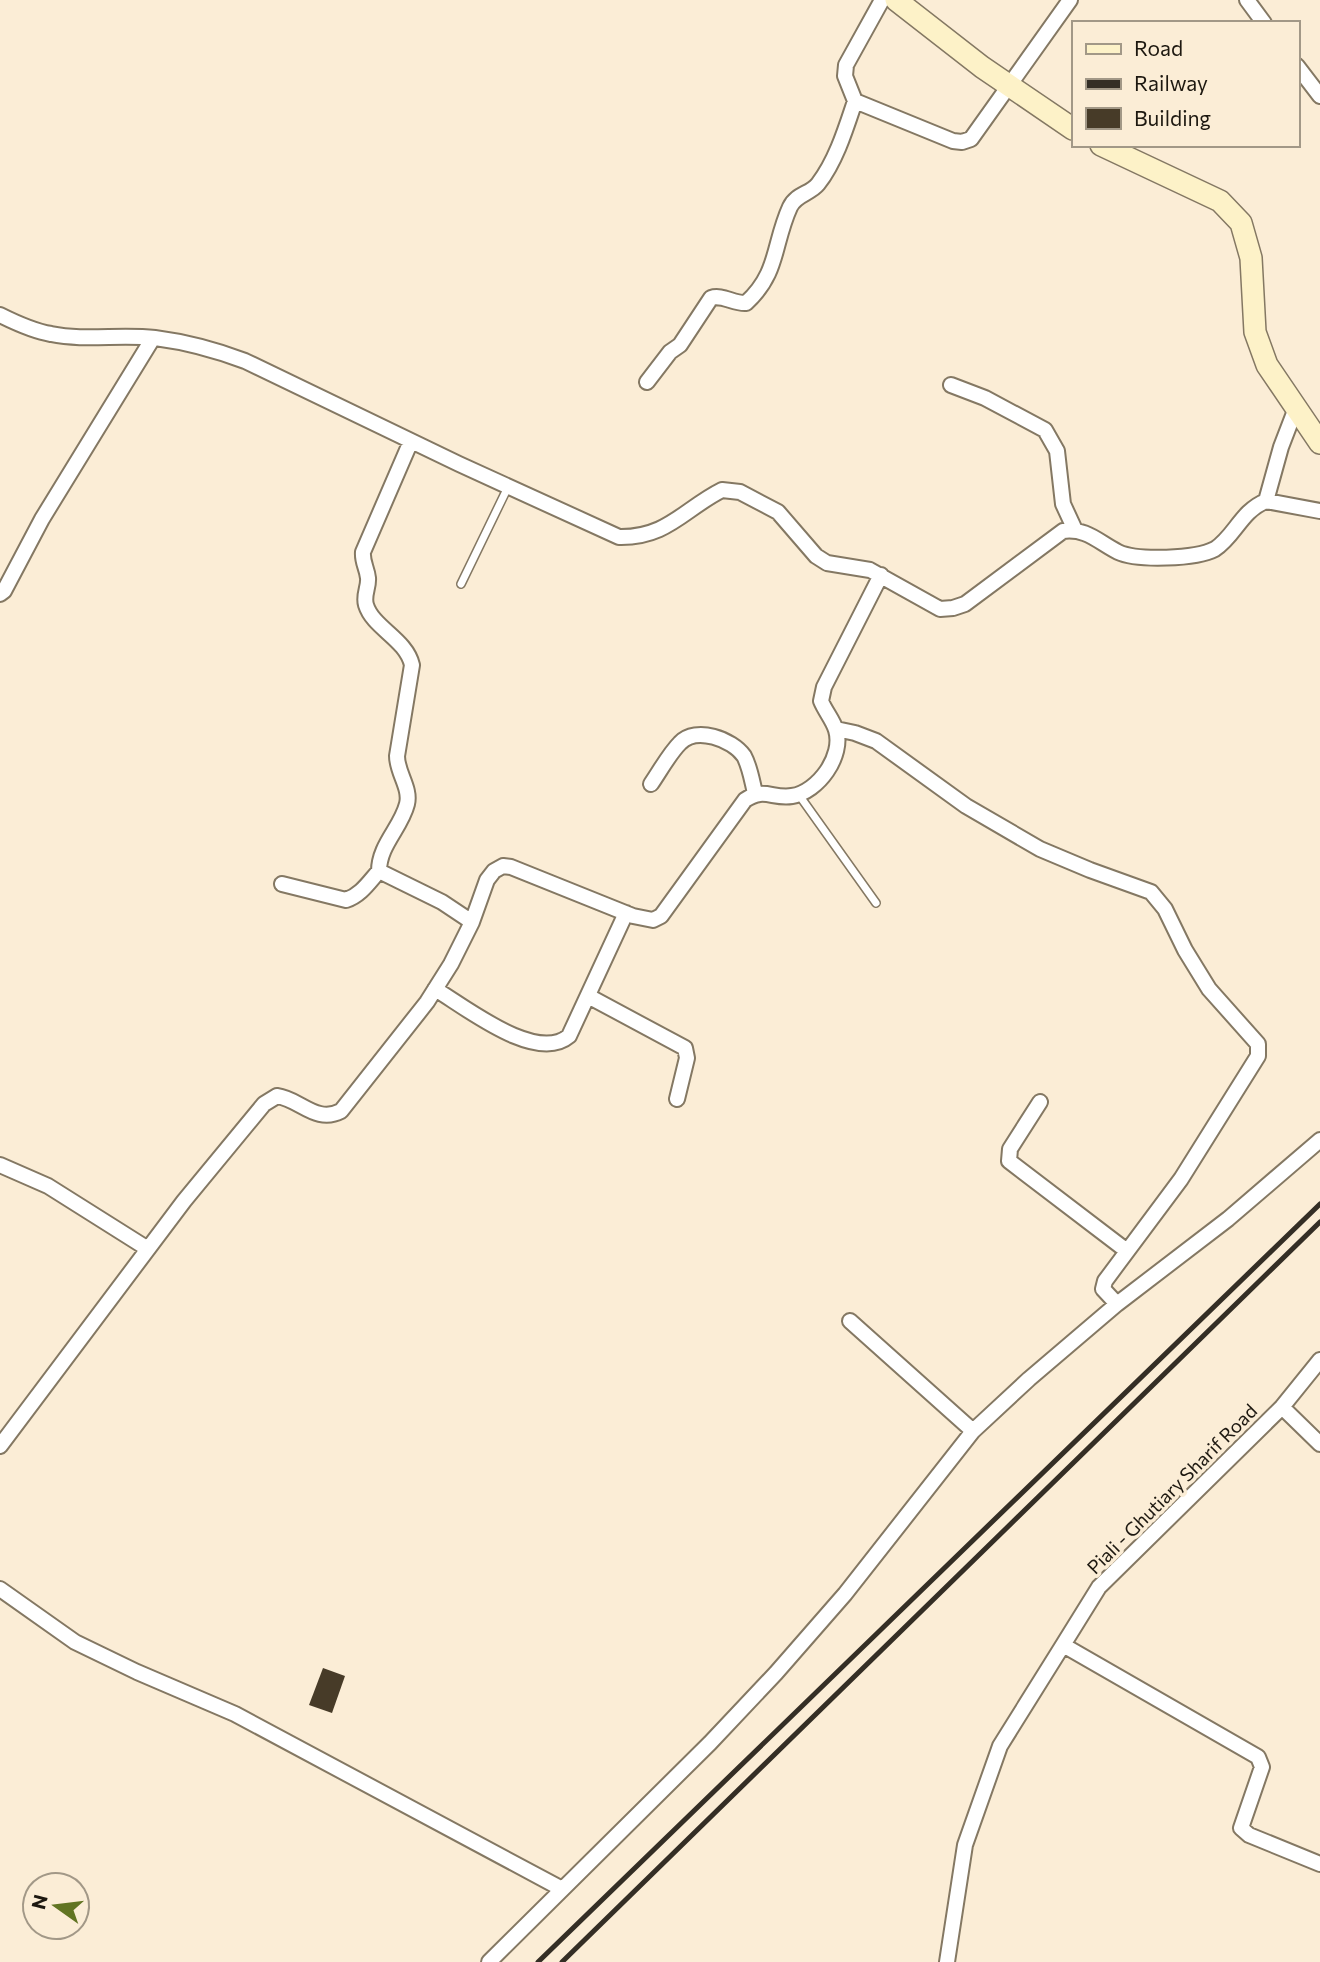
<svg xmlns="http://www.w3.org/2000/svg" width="1320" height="1962" font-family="Commissioner,sans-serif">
	<rect width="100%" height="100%" fill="#fbedd6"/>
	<path fill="#473b28" d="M 323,1668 L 345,1676 L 332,1713 L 309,1705 Z"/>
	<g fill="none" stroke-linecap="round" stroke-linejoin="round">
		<defs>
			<path id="lane" d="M 461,584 L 508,487
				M 799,795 L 876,903"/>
			<path id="street" d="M 1247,0 L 1264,23
				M 1297,66 L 1320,96
				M 855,101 L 953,141 L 962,142 L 971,139 L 1070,0
				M 0,315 C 16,323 33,331 51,334 C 85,341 120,334 155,338 C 186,342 216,350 245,361 L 459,464 L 619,537 C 667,538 684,509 722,490 L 740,492 L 778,512 L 816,556 L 827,563 L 870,570 L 940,609 L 953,608 L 965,604 L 1063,531 C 1087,528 1098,542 1118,552 C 1137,561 1196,559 1215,549 C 1235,536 1241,511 1266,501 L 1320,511
				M 647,382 L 670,352 L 680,345 L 711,298 C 722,294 734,304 746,303 C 779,273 773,244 790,207 C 796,194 810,194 818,184 C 836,161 846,128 855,101 L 845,76 L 846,65 L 882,0
				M 951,385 L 985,398 L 1045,430 L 1057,451 L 1063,504 L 1075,530
				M 411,441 L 363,552 C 362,562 367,568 368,578 C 369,587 363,595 366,605 C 373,628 406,639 412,665 L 397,756 C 397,773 411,788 407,804 C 401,828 379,845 379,871 L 442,902 L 472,922
				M 1266,501 L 1281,447 L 1296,408
				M 0,594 L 4,591 L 42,519 L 153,338
				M 836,729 L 855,733 L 876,741 L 966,806 L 1040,849 L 1090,870 L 1151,892 L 1165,909 L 1185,950 L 1209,989 L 1258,1044 L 1258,1056 L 1181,1179 L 1105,1281 L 1103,1289 L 1117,1304
				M 651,784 C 660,771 669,754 680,743 C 696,726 732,739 744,756 C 750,767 752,781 755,793
				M 282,884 L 346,900 C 361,895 369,882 379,871
				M 435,989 C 464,1006 536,1064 569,1036 L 626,913
				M 588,996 L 685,1048 L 687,1058 L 677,1099
				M 1040,1102 L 1010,1149 L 1009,1161 L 1127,1251
				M 0,1165 L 48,1186 L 148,1249
				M 850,1321 L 973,1431
				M 1282,1407 L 1320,1444
				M 0,1446 L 184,1201 L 264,1104 L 277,1096 C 300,1099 316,1124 341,1111 L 427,1002 L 451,964 L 472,922 L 487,880 L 494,871 L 503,866 L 511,867 L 633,916 L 653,920 L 661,916 L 745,800 C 764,787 772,799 792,796 C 818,792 844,756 836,730 C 833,720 825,711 821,701 L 824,687 L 881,575
				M 0,1589 L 75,1642 L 137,1672 L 235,1714 L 562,1889
				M 1063,1645 L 1258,1757 L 1262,1767 L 1241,1828 L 1249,1835 L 1320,1864
				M 489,1962 L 710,1743 L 776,1673 L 845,1594 L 973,1431 L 1029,1379 L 1117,1304 L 1228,1219 L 1320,1140
				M 947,1962 L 965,1845 L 1000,1746 L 1063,1645 L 1099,1587 L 1282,1407 L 1320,1360"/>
			<path id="secondary" d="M 896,0 L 982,67 L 1073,129
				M 1101,145 L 1220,201 L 1241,223 L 1251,258 L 1255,332 L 1267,365 L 1320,443"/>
		</defs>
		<use href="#lane" stroke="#847863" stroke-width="10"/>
		<use href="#street" stroke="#847863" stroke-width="18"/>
		<use href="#secondary" stroke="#847863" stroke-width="24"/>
		<use href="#lane" stroke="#fff" stroke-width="7"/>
		<use href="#street" stroke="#fff" stroke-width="14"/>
		<use href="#secondary" stroke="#fdf2c8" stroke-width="21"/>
		<path stroke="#342e25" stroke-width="5" d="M 538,1962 L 1320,1204
			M 562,1962 L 1320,1222"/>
	</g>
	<g text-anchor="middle" stroke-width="7" stroke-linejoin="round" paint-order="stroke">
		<g font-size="19" fill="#1d1810" stroke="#fbedd6">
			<text transform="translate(1172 1489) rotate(-45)" y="7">Piali - Ghutiary Sharif Road</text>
		</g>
	</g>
	<rect x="1072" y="21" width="228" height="126" fill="#fbedd6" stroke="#a29887" stroke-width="2"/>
	<rect x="1086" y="44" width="35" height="10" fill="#fdf2c8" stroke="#a29887" stroke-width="2"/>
	<text x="1134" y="56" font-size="21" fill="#1d1810">Road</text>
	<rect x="1086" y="79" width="35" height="10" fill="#342e25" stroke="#a29887" stroke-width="2"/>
	<text x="1134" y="91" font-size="21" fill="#1d1810">Railway</text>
	<rect x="1086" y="108" width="35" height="21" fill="#473b28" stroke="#a29887" stroke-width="2"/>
	<text x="1134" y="126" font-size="21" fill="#1d1810">Building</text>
	<g transform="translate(56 1906) rotate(284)"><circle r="33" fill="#fbedd6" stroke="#a29887" stroke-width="2"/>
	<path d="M0-5L12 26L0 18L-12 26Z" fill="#617422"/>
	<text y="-10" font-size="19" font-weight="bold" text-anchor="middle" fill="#1d1810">N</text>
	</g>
</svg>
